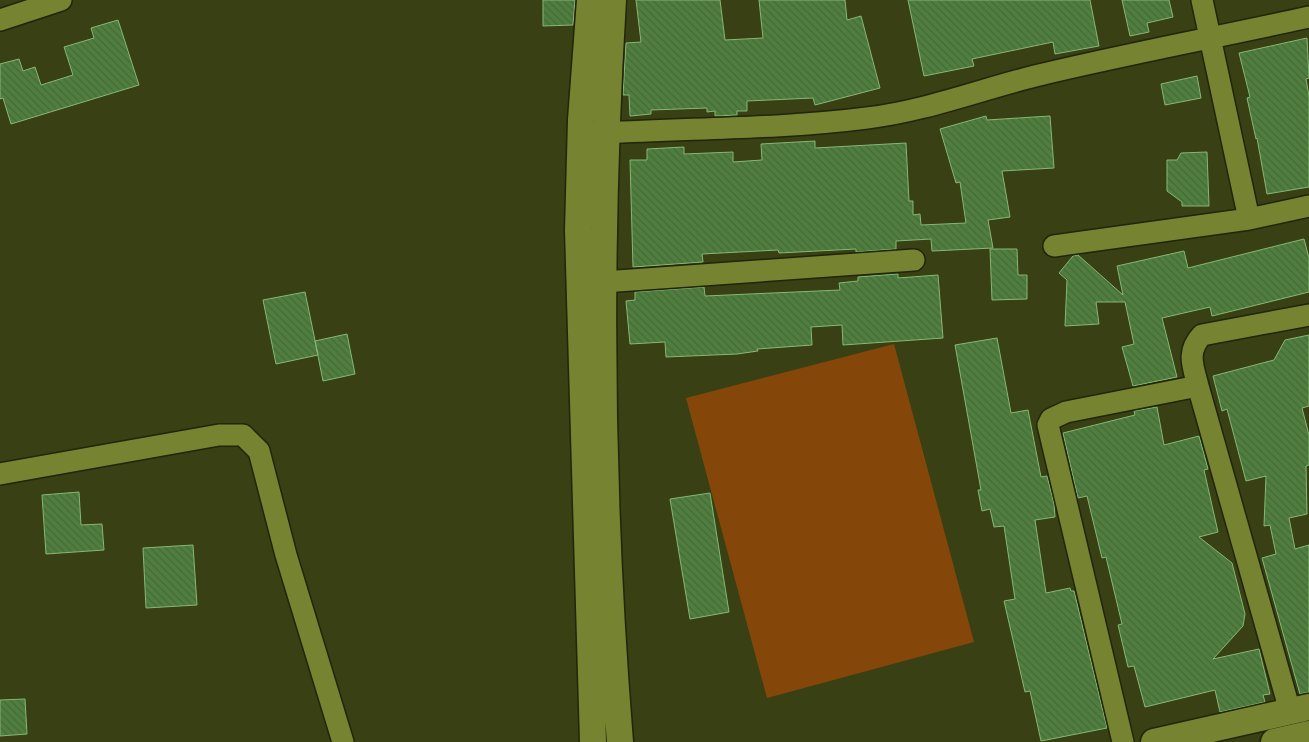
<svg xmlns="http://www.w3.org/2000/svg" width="1309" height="742" font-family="'Playfair Display',serif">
	<defs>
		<pattern id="building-back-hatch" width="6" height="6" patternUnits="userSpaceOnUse" patternTransform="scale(1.25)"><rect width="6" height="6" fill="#4f7f3e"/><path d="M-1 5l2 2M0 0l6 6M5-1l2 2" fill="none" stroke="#49673b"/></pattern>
	</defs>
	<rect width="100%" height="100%" fill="#394014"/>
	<path fill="#844709" d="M 894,344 L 974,642 L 767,698 L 686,398 Z"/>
	<path fill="url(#building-back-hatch)" stroke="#86b874" d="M 543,0 L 575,0 L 573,25 L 543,26 Z
		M 636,0 L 720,0 L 725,40 L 763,38 L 759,0 L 845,0 L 847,20 L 861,16 L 880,88 L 815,105 L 813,98 L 747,101 L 747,111 L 737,111 L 737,115 L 715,116 L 715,111 L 707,112 L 707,108 L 651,110 L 651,114 L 630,116 L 629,95 L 623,95 L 626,43 L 641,42 Z
		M 908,0 L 1090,0 L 1099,46 L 1055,54 L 1053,42 L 972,59 L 974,66 L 924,76 Z
		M 1122,0 L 1169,0 L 1173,17 L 1147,23 L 1149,32 L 1130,36 Z
		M 118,20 L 139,85 L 11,124 L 3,98 L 0,99 L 0,64 L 19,59 L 23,71 L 35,67 L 41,85 L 73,75 L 64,47 L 94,38 L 91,28 Z
		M 1307,38 L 1309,78 L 1306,79 L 1309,96 L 1309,187 L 1267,194 L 1257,138 L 1256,139 L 1247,98 L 1250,97 L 1239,53 Z
		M 1197,76 L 1201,98 L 1165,105 L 1161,84 Z
		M 986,116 L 987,120 L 1050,116 L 1054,168 L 1002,171 L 1010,217 L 988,220 L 993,248 L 932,251 L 931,239 L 896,241 L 896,249 L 856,252 L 856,249 L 779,253 L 778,250 L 702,254 L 703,262 L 633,267 L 630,160 L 647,160 L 647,149 L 684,147 L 684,154 L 733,152 L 733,162 L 762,160 L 761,144 L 815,141 L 815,148 L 906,143 L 909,201 L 913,201 L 913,215 L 920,214 L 921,225 L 966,223 L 960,182 L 956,183 L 940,129 Z
		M 1207,152 L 1209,206 L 1182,206 L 1182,202 L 1167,191 L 1167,160 L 1177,160 L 1181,153 Z
		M 1304,239 L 1309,258 L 1309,292 L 1212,316 L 1210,307 L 1162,318 L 1177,377 L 1133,386 L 1122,347 L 1134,344 L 1125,302 L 1096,302 L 1099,324 L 1065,326 L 1067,280 L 1059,273 L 1073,256 L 1078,255 L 1123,295 L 1117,266 L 1184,251 L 1188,268 Z
		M 990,249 L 1017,249 L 1018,275 L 1027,275 L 1027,299 L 992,300 Z
		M 898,274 L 898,278 L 938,275 L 943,338 L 843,345 L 842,325 L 811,327 L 812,345 L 757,349 L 758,351 L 737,354 L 666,357 L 665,342 L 630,344 L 626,301 L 635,300 L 635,292 L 704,287 L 705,296 L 840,290 L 839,283 L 858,281 L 858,277 Z
		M 305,292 L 318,355 L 276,364 L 263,300 Z
		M 347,334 L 355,374 L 323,381 L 315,341 Z
		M 1309,335 L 1309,406 L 1302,408 L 1309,435 L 1309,465 L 1306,466 L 1307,514 L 1289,518 L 1295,549 L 1309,545 L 1309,692 L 1300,694 L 1262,558 L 1276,554 L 1270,525 L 1264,526 L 1266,476 L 1246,481 L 1227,409 L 1222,411 L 1213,376 L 1274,360 L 1285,340 Z
		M 997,338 L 1011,413 L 1028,410 L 1041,477 L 1047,476 L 1054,504 L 1055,517 L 1035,520 L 1046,593 L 1070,588 L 1071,591 L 1074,591 L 1107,728 L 1041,741 L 1030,691 L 1025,692 L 1004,601 L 1015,599 L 1004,526 L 994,527 L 990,509 L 982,511 L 978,490 L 981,490 L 955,345 Z
		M 1157,407 L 1164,445 L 1199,436 L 1208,469 L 1204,470 L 1218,532 L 1199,537 L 1232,563 L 1245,614 L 1243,626 L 1213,659 L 1259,649 L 1270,694 L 1263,695 L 1265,702 L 1220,712 L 1215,690 L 1145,707 L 1134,666 L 1128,667 L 1118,625 L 1122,624 L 1106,557 L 1102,558 L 1087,496 L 1078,498 L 1063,433 L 1135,415 L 1134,411 Z
		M 79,492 L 81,525 L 102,524 L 104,550 L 46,554 L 42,495 Z
		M 710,493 L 729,612 L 690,619 L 670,499 Z
		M 193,545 L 197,605 L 146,608 L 143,548 Z
		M 25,699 L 27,734 L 0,736 L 0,700 Z"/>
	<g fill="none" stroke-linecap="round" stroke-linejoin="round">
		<defs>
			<path id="minor" d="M 1202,0 L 1249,219 L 1309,206
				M 0,20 L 61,0
				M 606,133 C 692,128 781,129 867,118 C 925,111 979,90 1035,76 C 1126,54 1218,37 1309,17
				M 1054,246 L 1249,219
				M 603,282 L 914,260
				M 0,474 L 219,435 L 243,435 L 259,451 L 286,555 L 343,742
				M 1290,711 L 1198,386 C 1193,366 1186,352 1202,335 L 1309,315
				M 1123,742 L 1048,425 L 1051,419 L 1066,412 L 1198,386"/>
			<path id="tertiary" d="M 590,0 L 581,120 L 578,230 L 593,742
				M 613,0 C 598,247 600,495 620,742
				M 1154,742 L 1309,707
				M 1274,742 L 1309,734"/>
		</defs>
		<use href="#minor" stroke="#21250b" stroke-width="24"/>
		<use href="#tertiary" stroke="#21250b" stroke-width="29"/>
		<use href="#minor" stroke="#768330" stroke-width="21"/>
		<use href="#tertiary" stroke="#768330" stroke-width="26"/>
	</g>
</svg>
